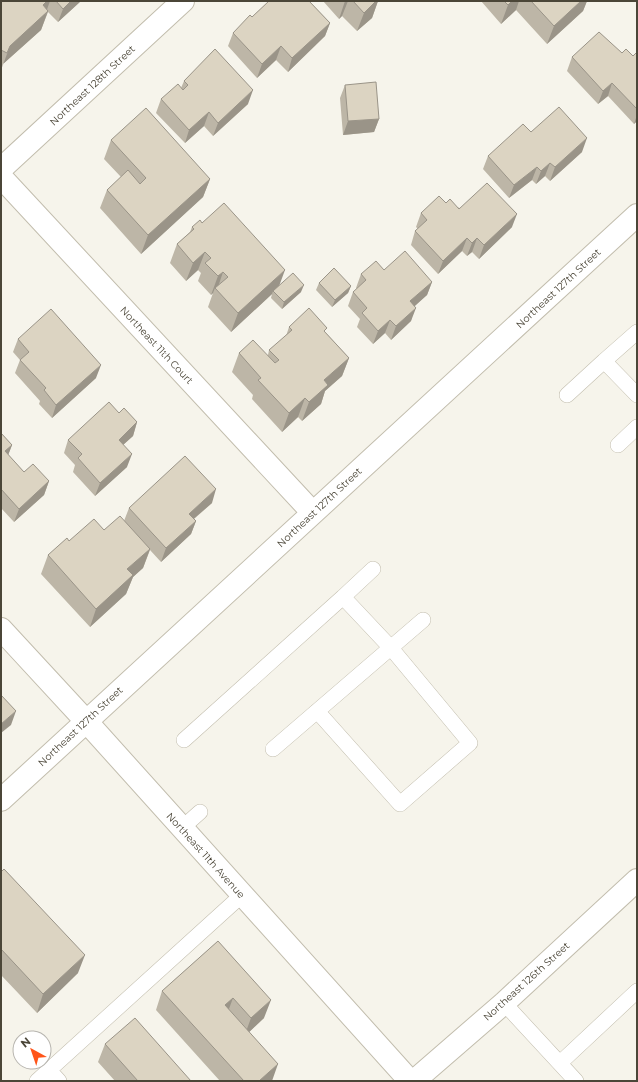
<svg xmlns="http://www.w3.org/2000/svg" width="638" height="1082" font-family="Montserrat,sans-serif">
	<rect width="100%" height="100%" fill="#f6f4eb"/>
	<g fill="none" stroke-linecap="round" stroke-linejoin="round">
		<defs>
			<path id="lane" d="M 604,361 L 637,332
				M 567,395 L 604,361 L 637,395
				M 618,445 L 637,427
				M 343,597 L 373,569
				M 184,740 L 343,597 L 391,648 L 470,743 L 400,804 L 317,711
				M 273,749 L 423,620
				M 182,828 L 200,812
				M 504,1003 L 576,1081
				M 560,1063 L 637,991
				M 49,1070 L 59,1081
				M 37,1081 L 242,895"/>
			<path id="street" d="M 1,169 L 183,1
				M 1,177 L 313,513
				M 1,629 L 86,721 L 410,1081
				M 1,800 L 637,215
				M 414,1081 L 504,1003 L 637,880"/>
		</defs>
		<use href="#lane" stroke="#c2bdad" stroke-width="16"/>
		<use href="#street" stroke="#c2bdad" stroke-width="24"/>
		<use href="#lane" stroke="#fff" stroke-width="15"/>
		<use href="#street" stroke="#fff" stroke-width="22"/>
	</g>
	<path fill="#bdb6a7" d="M 1,1 L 81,1 L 58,22 L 48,12 L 41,30 L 3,64 L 1,70 Z
		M 268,1 L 309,1 L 330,23 L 325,36 L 288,72 L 276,60 L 257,78 L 228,46 L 233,33 L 252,17 L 267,3 Z
		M 323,1 L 378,1 L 372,18 L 357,31 L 342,16 L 339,19 Z
		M 481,1 L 587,1 L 583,11 L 547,44 L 516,10 L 501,24 Z
		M 637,52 L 637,121 L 634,124 L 608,96 L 598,104 L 567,71 L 572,57 L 622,53 L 633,56 Z
		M 184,81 L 248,104 L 213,136 L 204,126 L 185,143 L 156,113 L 161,99 L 181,88 Z
		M 345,85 L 379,119 L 374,132 L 343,135 L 340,98 Z
		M 531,132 L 582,152 L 550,181 L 545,176 L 536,184 L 532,180 L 509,198 L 483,169 L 488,156 Z
		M 111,140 L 210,179 L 203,197 L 141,254 L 100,208 L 107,190 L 121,177 L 104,159 Z
		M 446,203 L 512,227 L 479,259 L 472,252 L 467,256 L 462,251 L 438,274 L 411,245 L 415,231 L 418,229 L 416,227 L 421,213 Z
		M 202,223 L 279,285 L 301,292 L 282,309 L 271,298 L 272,294 L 231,332 L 208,307 L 213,293 L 211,295 L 198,281 L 201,273 L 198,270 L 186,281 L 170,263 L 177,244 L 190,232 L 192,227 Z
		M 384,270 L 432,282 L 427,295 L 414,306 L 411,321 L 391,340 L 385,333 L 373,344 L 357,327 L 360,319 L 348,306 L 353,292 L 357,289 L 356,288 L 361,274 Z
		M 319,283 L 351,286 L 348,293 L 332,307 L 316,290 Z
		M 289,327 L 326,333 L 349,358 L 342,376 L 325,391 L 321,404 L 302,421 L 298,417 L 282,432 L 252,399 L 253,395 L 232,372 L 239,353 L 268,355 L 269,350 L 286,336 Z
		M 18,339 L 96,378 L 52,418 L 39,404 L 40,401 L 15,373 L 20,360 L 13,352 Z
		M 119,413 L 137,422 L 133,436 L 123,445 L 127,467 L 95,496 L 73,472 L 75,465 L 64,453 L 68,440 Z
		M 1,433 L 12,445 L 8,455 L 24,472 L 49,481 L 44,495 L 14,522 L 1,508 Z
		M 212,503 L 194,519 L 196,521 L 191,534 L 161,562 L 150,550 L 143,568 L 133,577 L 126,594 L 90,627 L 41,574 L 48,555 L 69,541 L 104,530 L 124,521 L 129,508 Z
		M 1,872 L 78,973 L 37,1013 L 1,975 Z
		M 218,941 L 264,1018 L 249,1032 L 272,1081 L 220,1081 L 156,1010 L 162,991 Z
		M 105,1044 L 191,1081 L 115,1081 L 98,1062 Z"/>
	<path fill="#9a9488" d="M 47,1 L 50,1 L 45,15 L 48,11 L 41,30 L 3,64 L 1,70 L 10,46 L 43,5 Z
		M 71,1 L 81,1 L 58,22 L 63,9 Z
		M 345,1 L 348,1 L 342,16 L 339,19 Z
		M 376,1 L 378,1 L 372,18 L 357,31 L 364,13 Z
		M 512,1 L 519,1 L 516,10 L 501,24 L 508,5 Z
		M 581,1 L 587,1 L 583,11 L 547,44 L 554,26 Z
		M 330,23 L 325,36 L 288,72 L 292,58 Z
		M 281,46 L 276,60 L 257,78 L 262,64 Z
		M 612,83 L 608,96 L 598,104 L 603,91 Z
		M 253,90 L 248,104 L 213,136 L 218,123 Z
		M 209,112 L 204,126 L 185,143 L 189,130 Z
		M 637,115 L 637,121 L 634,124 Z
		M 379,119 L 374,132 L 343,135 L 348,121 Z
		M 587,138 L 582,152 L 550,181 L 555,167 Z
		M 550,163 L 545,176 L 536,184 L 541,171 Z
		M 537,167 L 532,180 L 509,198 L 514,185 Z
		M 210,179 L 203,197 L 141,254 L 148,235 Z
		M 517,214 L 512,227 L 479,259 L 484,245 Z
		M 467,238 L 462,251 L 438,274 L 443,261 Z
		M 477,238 L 472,252 L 467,256 L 472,243 Z
		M 205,252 L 198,270 L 186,281 L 193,263 Z
		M 285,270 L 278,289 L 273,291 L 272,294 L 231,332 L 238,313 Z
		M 223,272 L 217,290 L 215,288 L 213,293 L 211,295 L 218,276 Z
		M 432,282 L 427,295 L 405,315 L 410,301 Z
		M 304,285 L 301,292 L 282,309 L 284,302 Z
		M 351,286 L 348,293 L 332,307 L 335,300 Z
		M 416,308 L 411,321 L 391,340 L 396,326 Z
		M 390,320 L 385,333 L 373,344 L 378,331 Z
		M 349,358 L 342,376 L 325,391 L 321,404 L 302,421 L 309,402 L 324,380 Z
		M 101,365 L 96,378 L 52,418 L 56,405 Z
		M 305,398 L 298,417 L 282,432 L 289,413 Z
		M 137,422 L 133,436 L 114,453 L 119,440 Z
		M 12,445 L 7,458 L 5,451 Z
		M 132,454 L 127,467 L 95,496 L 100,483 Z
		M 49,481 L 44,495 L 14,522 L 19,509 Z
		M 216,489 L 212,503 L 184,527 L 189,514 Z
		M 196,521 L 191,534 L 161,562 L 166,548 Z
		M 150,549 L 143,568 L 133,577 L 126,594 L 90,627 L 96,609 L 127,569 Z
		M 16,711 L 11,725 L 1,733 L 1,724 Z
		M 85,955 L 78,973 L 37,1013 L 43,994 Z
		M 233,998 L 226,1017 L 225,1005 Z
		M 271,1000 L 264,1018 L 244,1037 L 251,1018 Z
		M 278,1064 L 272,1081 L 259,1081 Z"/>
	<path fill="#dcd4c2" stroke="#9a9488" d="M 1,1 L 47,1 L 43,5 L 48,11 L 10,46 L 7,53 L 1,50 Z
		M 56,1 L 71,1 L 63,9 Z
		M 269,1 L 309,1 L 330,23 L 292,58 L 281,46 L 262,64 L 233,33 L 250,15 L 252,17 Z
		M 353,1 L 376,1 L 364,13 Z
		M 504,1 L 512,1 L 508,5 Z
		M 531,1 L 581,1 L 554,26 Z
		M 599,32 L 622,53 L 626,49 L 633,56 L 637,52 L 637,109 L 612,83 L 603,91 L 572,57 Z
		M 215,49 L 253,90 L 218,123 L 209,112 L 189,130 L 161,99 L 178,84 L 183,90 L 188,85 L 184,81 Z
		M 376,82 L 379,119 L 348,121 L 345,85 Z
		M 559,107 L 587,138 L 555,167 L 550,163 L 541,171 L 537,167 L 514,185 L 488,156 L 523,124 L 531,132 Z
		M 146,108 L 210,179 L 148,235 L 107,190 L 128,170 L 140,184 L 146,178 L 111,140 Z
		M 487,183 L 517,214 L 484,245 L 477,238 L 472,243 L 467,238 L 443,261 L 415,231 L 427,220 L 421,213 L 439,196 L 446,203 L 450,199 L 459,209 Z
		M 224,203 L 285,270 L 238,313 L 215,288 L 228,277 L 223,272 L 218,276 L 205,263 L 211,258 L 205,252 L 193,263 L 177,244 L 194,229 L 192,227 L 200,220 L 202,223 Z
		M 405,251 L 432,282 L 410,301 L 416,308 L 396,326 L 390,320 L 378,331 L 362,313 L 367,308 L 353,292 L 366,280 L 361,274 L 376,261 L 384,270 Z
		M 334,268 L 351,286 L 335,300 L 319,283 Z
		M 293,273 L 304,285 L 284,302 L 273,291 Z
		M 309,308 L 327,328 L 324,331 L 349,358 L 324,380 L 328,385 L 309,402 L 305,398 L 289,413 L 258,380 L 261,378 L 239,353 L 253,340 L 275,363 L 279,360 L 269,350 L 292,330 L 289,327 Z
		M 51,309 L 101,365 L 56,405 L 44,390 L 46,388 L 20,360 L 29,352 L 18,339 Z
		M 109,402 L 119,413 L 124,408 L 137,422 L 119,440 L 132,454 L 100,483 L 78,458 L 82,454 L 68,440 Z
		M 1,433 L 12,445 L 5,451 L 24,472 L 33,464 L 49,481 L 19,509 L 1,489 Z
		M 185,456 L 216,489 L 189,514 L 196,521 L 166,548 L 129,508 Z
		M 120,516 L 150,549 L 127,569 L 133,575 L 96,609 L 48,555 L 67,538 L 69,541 L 94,519 L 104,530 Z
		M 1,695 L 16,711 L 1,724 Z
		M 4,869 L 85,955 L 43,994 L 1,949 L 1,872 Z
		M 218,941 L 271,1000 L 251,1018 L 233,998 L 225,1005 L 278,1064 L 259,1081 L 244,1081 L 162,991 Z
		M 135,1018 L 191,1081 L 138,1081 L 105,1044 Z"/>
	<g text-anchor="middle" stroke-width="3" stroke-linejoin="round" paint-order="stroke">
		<g font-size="10" fill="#4b4638" stroke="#fff">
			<text transform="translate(92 85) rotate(-43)" y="4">Northeast 128th Street</text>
			<text transform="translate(558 288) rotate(-43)" y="4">Northeast 127th Street</text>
			<text transform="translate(157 345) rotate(47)" y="4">Northeast 11th Court</text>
			<text transform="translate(319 507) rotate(-43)" y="4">Northeast 127th Street</text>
			<text transform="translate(80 726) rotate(-43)" y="4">Northeast 127th Street</text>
			<text transform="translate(206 855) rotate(48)" y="4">Northeast 11th Avenue</text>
			<text transform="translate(526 981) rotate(-42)" y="4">Northeast 126th Street</text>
		</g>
	</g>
	<rect width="638" height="1082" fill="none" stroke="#4b4638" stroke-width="4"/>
	<g transform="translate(32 1050) rotate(320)"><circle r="19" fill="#ffffff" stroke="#b7b5af"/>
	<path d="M0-3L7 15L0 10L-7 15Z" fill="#ff5519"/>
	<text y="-6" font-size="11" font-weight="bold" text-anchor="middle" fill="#4b4638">N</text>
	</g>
</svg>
